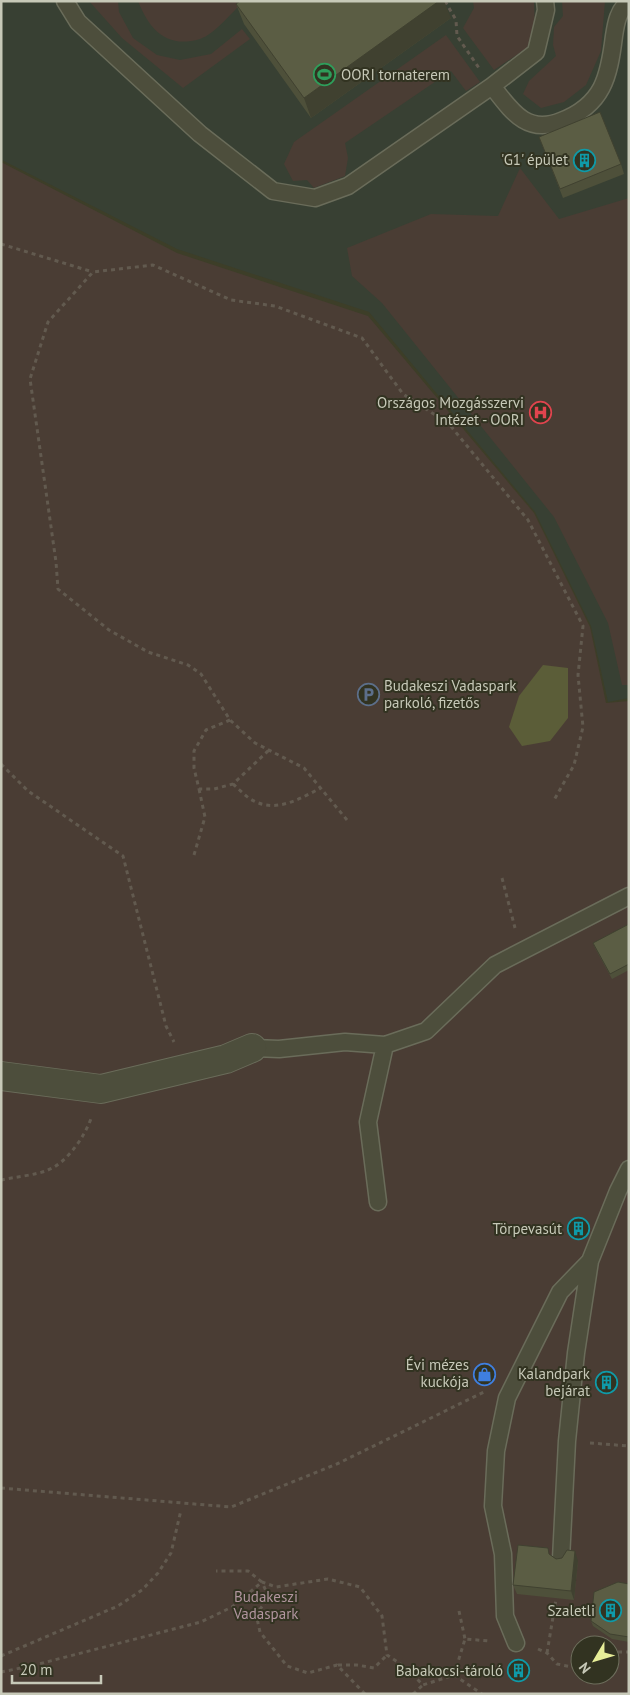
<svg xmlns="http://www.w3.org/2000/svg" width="630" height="1695" font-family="'PT Sans',sans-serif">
	<rect width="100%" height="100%" fill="#3d3e28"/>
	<path fill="#384033" d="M 1,1 L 629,1 L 629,698 L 608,702 L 591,626 L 535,512 L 369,312 L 177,249 L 2,160 Z"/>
	<path fill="#4a3d34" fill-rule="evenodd" d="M 89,1 L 118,1 L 119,12 L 133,38 L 157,55 L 180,60 L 211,54 L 242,29 L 250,39 L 183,88 L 122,38 Z
		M 138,1 L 244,1 C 232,12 215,34 200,39 C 166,49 149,29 138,1 Z
		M 473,1 L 534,1 L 535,28 L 527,48 L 494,70 L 463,28 L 474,8 Z
		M 562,1 L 605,1 L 601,51 L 586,85 L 564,102 L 541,108 L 523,94 L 529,81 L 556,56 L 553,45 L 554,27 L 563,16 Z
		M 446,35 L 480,82 L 466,91 L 451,71 L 345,143 L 348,158 L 345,176 L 314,188 L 307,180 L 293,181 L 284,164 L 294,142 Z
		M 1,162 L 177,253 L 368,316 L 534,513 L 590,627 L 606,703 L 629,701 L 629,1694 L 1,1694 ZM 580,1645 L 610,1645 L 610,1675 L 580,1675 Z
		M 520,168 L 559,219 L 629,198 L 629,685 L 622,685 L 608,623 L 554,517 L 382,303 L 352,276 L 347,248 L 431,214 L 498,216 Z"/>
	<path fill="#5b5d38" d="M 543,665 L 568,668 L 568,718 L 550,741 L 522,746 L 509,727 L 519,696 Z"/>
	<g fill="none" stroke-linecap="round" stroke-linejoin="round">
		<defs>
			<path id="lane" d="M 65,1 L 78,22 L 200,134 L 273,191 L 315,198 L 348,186 L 492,86 L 536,52 L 546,10 L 545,1
				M 492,86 C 511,110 526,135 561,121 C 603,105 609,77 614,36 C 616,23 618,10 629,2
				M 252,1048 L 279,1049 L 345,1042 L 385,1045 L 426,1031 L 495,965 L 629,896
				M 378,1202 L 368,1122 L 385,1045
				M 561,1559 L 567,1441 L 576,1353 L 590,1261 L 618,1191 L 629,1169
				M 516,1643 L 505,1616 L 503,1554 L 493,1506 L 496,1451 L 507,1398 L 560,1292 L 590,1261"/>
			<path id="street" d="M 1,1076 L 101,1089 L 226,1059 L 252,1048"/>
		</defs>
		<use href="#lane" stroke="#6a6c5a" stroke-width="19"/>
		<use href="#street" stroke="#6a6c5a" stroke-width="30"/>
		<path stroke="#625a4f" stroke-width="3" stroke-dasharray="4 4" stroke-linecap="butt" d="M 445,1 L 456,20 L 457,36 L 479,68
			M 1,244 L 93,272
			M 230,720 L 206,730 L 194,751 L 194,768 L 199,789 L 214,789 L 233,784 L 269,750
			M 1,764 L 28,791 L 123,856 L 166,1026 L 174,1042
			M 233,784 C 240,790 247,798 254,801 C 277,813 301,798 321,788
			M 347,820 L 304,768 L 255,743 L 230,720 L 201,674 L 188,665 L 148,652 L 109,630 L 58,589 L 56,562 L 30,379 L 48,322 L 93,272 L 153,265 L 231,300 L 275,306 L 362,338 L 403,394 L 449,424 L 528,520 L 583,626 L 578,675 L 583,727 L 574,765 L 554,800
			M 194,855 L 205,817 L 199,789
			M 502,878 L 515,928
			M 1,1180 C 14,1177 37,1175 48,1170 C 68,1162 85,1136 92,1116
			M 590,1443 L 629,1446
			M 1,1488 L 231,1507 L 339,1463 L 484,1392
			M 459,1611 L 465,1639
			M 538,1649 L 547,1653 L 557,1664 L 572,1667 L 580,1662
			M 610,1652 L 629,1652
			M 547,1653 L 556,1599
			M 1,1656 L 118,1606 L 142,1590 L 158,1573 L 171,1553 L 181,1510
			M 338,1665 L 357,1665 L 374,1668 L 387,1655
			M 1,1672 L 31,1666 L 201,1622 L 232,1607 L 262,1582 L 248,1571 L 216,1571
			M 454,1675 L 465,1639 L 490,1641
			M 454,1675 L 482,1694
			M 365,1694 L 337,1665 L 308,1673 L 287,1666 L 260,1632 L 256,1614 L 269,1598 L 262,1582 L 276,1587 L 328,1579 L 360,1587 L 382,1616 L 387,1655 L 405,1667 L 423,1685 L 454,1675
			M 413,1694 L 423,1685"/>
		<use href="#lane" stroke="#4d4e3c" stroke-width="16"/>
		<use href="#street" stroke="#4d4e3c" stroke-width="28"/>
	</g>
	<path fill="#4e503a" d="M 236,4 L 451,18 L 311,118 L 244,24 Z
		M 539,137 L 621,164 L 624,174 L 563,198 Z
		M 629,924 L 629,970 L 612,979 L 595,948 L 593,943 Z
		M 550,1555 L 556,1559 L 578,1561 L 574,1600 L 517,1594 L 513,1585 Z
		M 629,1584 L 629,1642 L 612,1639 L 593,1626 L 591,1621 Z"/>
	<path fill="#404130" d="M 439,1 L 444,1 L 451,18 L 311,118 L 304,98 Z
		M 575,1551 L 578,1561 L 574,1600 L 571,1591 Z"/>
	<path fill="#5b5d44" stroke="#404130" d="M 240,1 L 439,1 L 304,98 L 236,4 Z
		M 600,112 L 621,164 L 560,189 L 539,137 Z
		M 629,924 L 629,964 L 610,974 L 593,943 Z
		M 518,1545 L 548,1548 L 549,1554 L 556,1559 L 562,1558 L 567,1550 L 575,1551 L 571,1591 L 513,1585 Z
		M 618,1582 L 629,1584 L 629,1637 L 610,1634 L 591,1621 L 594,1592 Z"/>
	<defs>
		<symbol id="stadium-ring" viewBox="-11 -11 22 22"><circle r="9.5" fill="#323321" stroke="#2e9e5b" stroke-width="1.5"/><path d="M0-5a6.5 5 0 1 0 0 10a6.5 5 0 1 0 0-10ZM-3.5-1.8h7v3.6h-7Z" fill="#2e9e5b"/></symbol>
		<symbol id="building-ring" viewBox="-11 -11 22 22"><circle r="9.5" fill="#323321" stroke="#0f9aa8" stroke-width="1.5"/><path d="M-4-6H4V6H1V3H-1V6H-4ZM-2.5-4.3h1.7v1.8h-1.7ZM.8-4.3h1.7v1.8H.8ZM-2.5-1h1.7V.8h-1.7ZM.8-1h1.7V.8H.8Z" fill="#0f9aa8"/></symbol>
		<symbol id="hospital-ring" viewBox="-11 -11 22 22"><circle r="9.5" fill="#323321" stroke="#e0444e" stroke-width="1.5"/><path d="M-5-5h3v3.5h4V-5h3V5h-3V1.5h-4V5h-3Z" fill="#e0444e"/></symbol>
		<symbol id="parking-ring" viewBox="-11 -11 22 22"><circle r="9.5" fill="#323321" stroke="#5c6f8a" stroke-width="1.5"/><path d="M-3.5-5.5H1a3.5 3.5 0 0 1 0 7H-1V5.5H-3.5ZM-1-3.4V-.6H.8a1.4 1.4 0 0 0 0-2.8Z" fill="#5c6f8a"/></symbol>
		<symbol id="shop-ring" viewBox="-11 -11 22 22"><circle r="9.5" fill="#323321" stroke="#3f7fe0" stroke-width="1.5"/><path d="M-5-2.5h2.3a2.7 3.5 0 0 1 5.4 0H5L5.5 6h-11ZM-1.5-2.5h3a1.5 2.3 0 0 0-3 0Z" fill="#3f7fe0"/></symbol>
	</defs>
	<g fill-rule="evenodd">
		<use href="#stadium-ring" x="312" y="62" width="25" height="25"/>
		<use href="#building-ring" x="572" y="148" width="25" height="25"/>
		<use href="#hospital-ring" x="528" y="400" width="25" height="25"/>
		<use href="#parking-ring" x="356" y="682" width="25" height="25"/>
		<use href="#building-ring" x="566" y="1216" width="25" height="25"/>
		<use href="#shop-ring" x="472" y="1362" width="25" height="25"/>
		<use href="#building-ring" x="594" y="1370" width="25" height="25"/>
		<use href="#building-ring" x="598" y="1598" width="25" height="25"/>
		<use href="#building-ring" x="506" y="1658" width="25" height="25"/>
	</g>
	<g text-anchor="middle" stroke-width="4" stroke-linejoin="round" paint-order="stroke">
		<g font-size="15" fill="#c7c9b8" stroke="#323321" text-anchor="end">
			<text x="341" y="80" text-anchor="start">OORI tornaterem</text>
			<text x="568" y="165">'G1' épület</text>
			<text x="524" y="408">Országos Mozgásszervi<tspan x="524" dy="17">Intézet - OORI</tspan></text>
			<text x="384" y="691" text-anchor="start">Budakeszi Vadaspark<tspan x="384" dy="17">parkoló, fizetős</tspan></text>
			<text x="562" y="1234">Törpevasút</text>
			<text x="469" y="1370">Évi mézes<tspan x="469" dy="17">kuckója</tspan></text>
			<text x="590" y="1379">Kalandpark<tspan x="590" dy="17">bejárat</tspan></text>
			<text x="595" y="1616">Szaletli</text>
			<text x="503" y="1676">Babakocsi-tároló</text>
		</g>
		<g font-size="15" fill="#b1959e" stroke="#323321">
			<text x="266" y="1602">Budakeszi<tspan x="266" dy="17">Vadaspark</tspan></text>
		</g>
	</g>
	<rect width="630" height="1695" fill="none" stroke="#c7c9b8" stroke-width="5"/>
	<g transform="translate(595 1660) rotate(232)"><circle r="24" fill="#323321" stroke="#6e6f5d"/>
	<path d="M0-4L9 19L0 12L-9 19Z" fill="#e7ee98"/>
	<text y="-8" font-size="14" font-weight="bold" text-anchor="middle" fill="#c7c9b8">N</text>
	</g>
	<path d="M12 1675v8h89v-8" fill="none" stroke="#c7c9b8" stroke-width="2.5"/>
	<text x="20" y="1675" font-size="15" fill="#c7c9b8" stroke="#323321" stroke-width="4" paint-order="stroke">20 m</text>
</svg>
